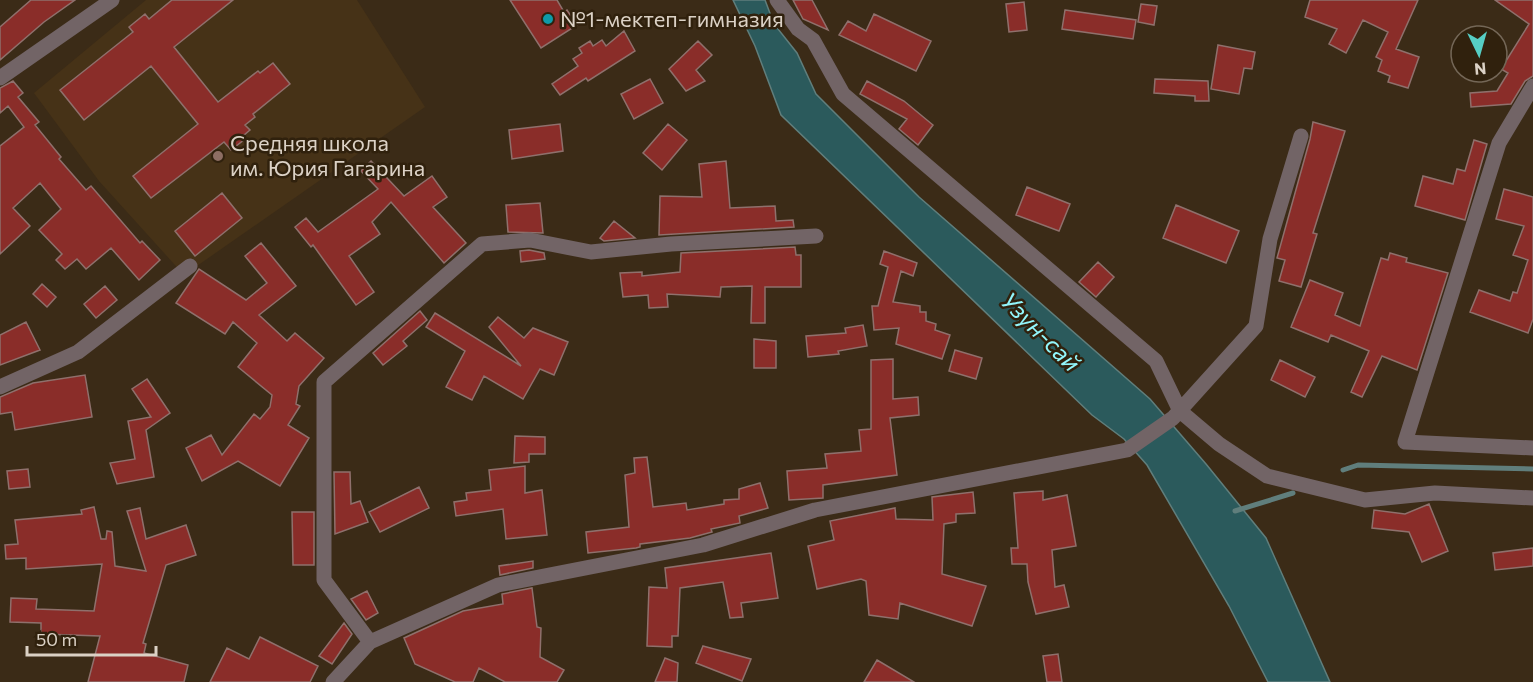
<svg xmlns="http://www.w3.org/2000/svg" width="1533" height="682" font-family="Commissioner,sans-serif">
	<rect width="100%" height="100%" fill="#3b2b17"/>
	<path fill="#463217" d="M 146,0 L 357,0 L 425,107 L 184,275 L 99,181 L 34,93 Z"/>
	<path fill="#2b5a5c" stroke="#607e7c" stroke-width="1.5" d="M 733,0 L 765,0 L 774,24 L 797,53 L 816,94 L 919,197 L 1150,399 L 1206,464 L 1266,538 L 1330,682 L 1268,682 L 1229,606 L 1147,465 L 1124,439 L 1092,415 L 781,115 L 755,46 Z"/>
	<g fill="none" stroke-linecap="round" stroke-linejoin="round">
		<path stroke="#607e7c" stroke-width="5" d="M 1343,470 L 1358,465 L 1533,469
			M 1235,511 L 1293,493"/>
	</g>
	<path fill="#8a2d29" stroke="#8f706c" stroke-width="1.5" d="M 31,0 L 75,0 L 44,22 L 0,60 L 0,27 Z
		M 172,0 L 233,0 L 174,47 L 218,102 L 258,71 L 260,73 L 273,63 L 290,84 L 253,114 L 255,117 L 245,125 L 250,130 L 243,136 L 245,139 L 231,150 L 224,142 L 151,198 L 133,176 L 198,124 L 151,66 L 84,120 L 60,90 L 133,32 L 129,27 L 145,14 L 149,19 Z
		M 510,0 L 557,0 L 564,12 L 567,10 L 577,25 L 541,48 Z
		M 793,0 L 812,0 L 828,30 L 803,19 Z
		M 1310,0 L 1418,0 L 1396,49 L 1419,57 L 1408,88 L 1388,82 L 1390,76 L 1378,71 L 1382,60 L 1376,57 L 1388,32 L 1363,20 L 1346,53 L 1329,44 L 1337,29 L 1305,17 Z
		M 1495,0 L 1533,0 L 1533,76 L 1525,81 L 1511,104 L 1471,107 L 1470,93 L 1497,91 L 1508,73 L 1501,69 L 1529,24 Z
		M 1024,2 L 1027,30 L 1009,32 L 1006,4 Z
		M 1141,4 L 1157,6 L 1154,25 L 1138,22 Z
		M 1065,10 L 1136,20 L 1133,39 L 1062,29 Z
		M 874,14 L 931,41 L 916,71 L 839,35 L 848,21 L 866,31 Z
		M 624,31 L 635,51 L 588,81 L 586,78 L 560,95 L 552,84 L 578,66 L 573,59 L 582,53 L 579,48 L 590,41 L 593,46 L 602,40 L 606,46 Z
		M 698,41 L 712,55 L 696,70 L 705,81 L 686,91 L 669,69 Z
		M 1218,45 L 1255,52 L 1252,69 L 1244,68 L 1239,94 L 1211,89 Z
		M 650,79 L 663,103 L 634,119 L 621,94 Z
		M 1155,79 L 1208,81 L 1209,101 L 1195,101 L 1195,96 L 1154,93 Z
		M 13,81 L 23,93 L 18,97 L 39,122 L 35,125 L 61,157 L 59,159 L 86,190 L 91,186 L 140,243 L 142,241 L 160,260 L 139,280 L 111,248 L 86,269 L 77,259 L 65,269 L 56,260 L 62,254 L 39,230 L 61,209 L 40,183 L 13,208 L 30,226 L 0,254 L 0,146 L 24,127 L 8,106 L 0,113 L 0,88 Z
		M 867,81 L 904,101 L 933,125 L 918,145 L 899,129 L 907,119 L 860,94 Z
		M 1313,122 L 1345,131 L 1313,233 L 1317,234 L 1301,287 L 1279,281 L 1285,260 L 1277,258 L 1310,139 Z
		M 560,124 L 563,151 L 512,159 L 509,130 Z
		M 668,124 L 687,140 L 662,170 L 643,153 Z
		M 1474,140 L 1487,144 L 1465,220 L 1415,206 L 1423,176 L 1453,184 L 1457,169 L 1465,171 Z
		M 371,161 L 404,196 L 432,176 L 447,197 L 433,207 L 466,243 L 444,263 L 391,202 L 372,222 L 380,234 L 349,256 L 374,292 L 356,305 L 313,245 L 311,247 L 295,227 L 306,218 L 318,232 L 378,189 L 361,171 Z
		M 726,161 L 730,208 L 775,206 L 776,221 L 793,220 L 794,227 L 659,235 L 660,196 L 702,197 L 699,164 Z
		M 1027,187 L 1070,204 L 1059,231 L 1016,215 Z
		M 1504,189 L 1533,197 L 1533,319 L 1528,333 L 1470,312 L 1479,290 L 1510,301 L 1513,292 L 1517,293 L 1528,260 L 1513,255 L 1524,226 L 1496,219 Z
		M 222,193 L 242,218 L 195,256 L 175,231 Z
		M 540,203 L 543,233 L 508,232 L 506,205 Z
		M 1176,205 L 1239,231 L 1226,263 L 1163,238 Z
		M 614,221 L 635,238 L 604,241 L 600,238 Z
		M 261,243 L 296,286 L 259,315 L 287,341 L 295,333 L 324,358 L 299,386 L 296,404 L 300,406 L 288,425 L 309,438 L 280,486 L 238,461 L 202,481 L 186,448 L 211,435 L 222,455 L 254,414 L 260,419 L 270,407 L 272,395 L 238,367 L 257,343 L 233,322 L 225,334 L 176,303 L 199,269 L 246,300 L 267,283 L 245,256 Z
		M 795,247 L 796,255 L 801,255 L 801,287 L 765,287 L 765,323 L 751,323 L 752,286 L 721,287 L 720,297 L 667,294 L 668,307 L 649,308 L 648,295 L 623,297 L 620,273 L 642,272 L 642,276 L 680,272 L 681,253 Z
		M 529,250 L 544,253 L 545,259 L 521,262 L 520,251 Z
		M 884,251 L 917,263 L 913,276 L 901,271 L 893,302 L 920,306 L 920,312 L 926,312 L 926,321 L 936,324 L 935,330 L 950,335 L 942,359 L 896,344 L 899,328 L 874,330 L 872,306 L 878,306 L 888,267 L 880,264 Z
		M 1390,253 L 1407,258 L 1406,262 L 1448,273 L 1417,370 L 1382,356 L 1362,397 L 1351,392 L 1369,351 L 1331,335 L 1328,342 L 1291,327 L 1310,280 L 1343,293 L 1335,315 L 1360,326 L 1381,258 L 1388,260 Z
		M 1098,262 L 1114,277 L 1096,297 L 1079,282 Z
		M 42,284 L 56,297 L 47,307 L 33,294 Z
		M 105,286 L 117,300 L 96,318 L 84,304 Z
		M 420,311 L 427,320 L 403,341 L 407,346 L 383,365 L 373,353 Z
		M 435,313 L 521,366 L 489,327 L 498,317 L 524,338 L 533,328 L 568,342 L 554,375 L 540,369 L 523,399 L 484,376 L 472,400 L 446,387 L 465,351 L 426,327 Z
		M 26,322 L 40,350 L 0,365 L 0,335 Z
		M 863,325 L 867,346 L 838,351 L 839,354 L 808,357 L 806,336 L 846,333 L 845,328 Z
		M 754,339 L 776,341 L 776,368 L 754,368 Z
		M 955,350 L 982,358 L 976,379 L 949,371 Z
		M 893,359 L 893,399 L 918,397 L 919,415 L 890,418 L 897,475 L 823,485 L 823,498 L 789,500 L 787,471 L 827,468 L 825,454 L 861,451 L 859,430 L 871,429 L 871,360 Z
		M 1280,360 L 1315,377 L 1305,397 L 1271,380 Z
		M 85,375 L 92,417 L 15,430 L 12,412 L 0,414 L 0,397 L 33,383 Z
		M 147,379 L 170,413 L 146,430 L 154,477 L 117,484 L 110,463 L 135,459 L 128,421 L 151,417 L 132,389 Z
		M 515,436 L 545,437 L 545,454 L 529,454 L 529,462 L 514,463 Z
		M 647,457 L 653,507 L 686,503 L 687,510 L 724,504 L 724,500 L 739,499 L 739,489 L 760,483 L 768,508 L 739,516 L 740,523 L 711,529 L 712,532 L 690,538 L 640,544 L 640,547 L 636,548 L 588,553 L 586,532 L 629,527 L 625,475 L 635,473 L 634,458 Z
		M 525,466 L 525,493 L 542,490 L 547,535 L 506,539 L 503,509 L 456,516 L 454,502 L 467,500 L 466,493 L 491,490 L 489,470 Z
		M 28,469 L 30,487 L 9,489 L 7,471 Z
		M 334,472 L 350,472 L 351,504 L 360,501 L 368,522 L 335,534 Z
		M 419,487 L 429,508 L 380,532 L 369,512 Z
		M 1043,491 L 1043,500 L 1067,495 L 1076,546 L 1052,550 L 1055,587 L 1064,585 L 1069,607 L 1036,614 L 1028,582 L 1027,564 L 1012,564 L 1011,548 L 1018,548 L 1014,493 Z
		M 973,492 L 975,513 L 956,514 L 956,522 L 944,524 L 942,574 L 986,586 L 972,626 L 900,603 L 898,619 L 869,615 L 866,581 L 861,579 L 817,589 L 808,546 L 834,540 L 830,521 L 895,508 L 896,519 L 933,520 L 932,497 Z
		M 1429,504 L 1448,551 L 1422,562 L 1409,532 L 1372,528 L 1374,510 L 1405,514 Z
		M 94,507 L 101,539 L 106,539 L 107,531 L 112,532 L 115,566 L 146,571 L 127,511 L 140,508 L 146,539 L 186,525 L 196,555 L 166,565 L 143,643 L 146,644 L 144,653 L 188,665 L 184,682 L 88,682 L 100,636 L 41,634 L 41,623 L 10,622 L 11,598 L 37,599 L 36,609 L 94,611 L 102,564 L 26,569 L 26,558 L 6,559 L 5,545 L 18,544 L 15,520 L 82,514 L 81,510 Z
		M 292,512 L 314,512 L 314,565 L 293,565 Z
		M 1533,548 L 1533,566 L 1495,570 L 1493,553 Z
		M 771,553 L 778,598 L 741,603 L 743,617 L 730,618 L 723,582 L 680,588 L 678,636 L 672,636 L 672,647 L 647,646 L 649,587 L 667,588 L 665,568 Z
		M 533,561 L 533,568 L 500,575 L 499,566 Z
		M 532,588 L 537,627 L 541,628 L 540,657 L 564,670 L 557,682 L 505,682 L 479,668 L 473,682 L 455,682 L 415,664 L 404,638 L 463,611 L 503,604 L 502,594 Z
		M 367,591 L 378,613 L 366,620 L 351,599 Z
		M 344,623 L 352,634 L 332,664 L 319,656 Z
		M 260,637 L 318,666 L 310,682 L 210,682 L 227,648 L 249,659 Z
		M 703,646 L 751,659 L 742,681 L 696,663 Z
		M 1058,654 L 1062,682 L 1047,682 L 1043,656 Z
		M 665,658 L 678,663 L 677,682 L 655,682 Z
		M 877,660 L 914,682 L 864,682 Z"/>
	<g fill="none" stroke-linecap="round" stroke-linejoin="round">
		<path stroke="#726466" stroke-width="15" d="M 777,0 L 798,29 L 813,40 L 843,94 L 1156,361 L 1180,411 L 1219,444 L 1267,476 L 1365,500 L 1435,493 L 1533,498
			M 0,78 L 112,0
			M 1533,86 L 1499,143 L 1405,442 L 1533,448
			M 0,387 L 78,352 L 190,266
			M 370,642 L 324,580 L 324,382 L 482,244 L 530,240 L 591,252 L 671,244 L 816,236
			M 333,682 L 370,642 L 498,585 L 703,545 L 815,510 L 1127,450 L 1173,418 L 1256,326 L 1270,239 L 1301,136"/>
	</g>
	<circle fill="#0f9aa8" stroke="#30210d" stroke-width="2" cx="548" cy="19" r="6"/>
	<circle fill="#8d6e63" stroke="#30210d" stroke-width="2" cx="218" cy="156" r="6"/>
	<g text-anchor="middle" stroke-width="5" stroke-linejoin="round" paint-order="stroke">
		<g font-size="22" fill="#dbd1c5" stroke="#30210d" text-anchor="start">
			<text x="560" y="27">№1-мектеп-гимназия</text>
			<text x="230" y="151">Средняя школа<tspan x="230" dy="25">им. Юрия Гагарина</tspan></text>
		</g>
		<g font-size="24" font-style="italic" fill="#92f6fb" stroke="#30210d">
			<text transform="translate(1040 332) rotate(45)" y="8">Узун-сай</text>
		</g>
	</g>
	<g transform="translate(1479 54) rotate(175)"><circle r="28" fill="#30210d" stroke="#746757" stroke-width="1.5"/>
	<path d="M0-4.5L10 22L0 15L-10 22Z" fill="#56cec4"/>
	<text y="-9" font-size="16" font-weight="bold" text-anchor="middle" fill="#dbd1c5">N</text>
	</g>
	<path d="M27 646v9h129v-9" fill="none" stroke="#dbd1c5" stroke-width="3"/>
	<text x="36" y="646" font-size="18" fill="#dbd1c5" stroke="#30210d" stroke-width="4.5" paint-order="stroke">50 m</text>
</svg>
